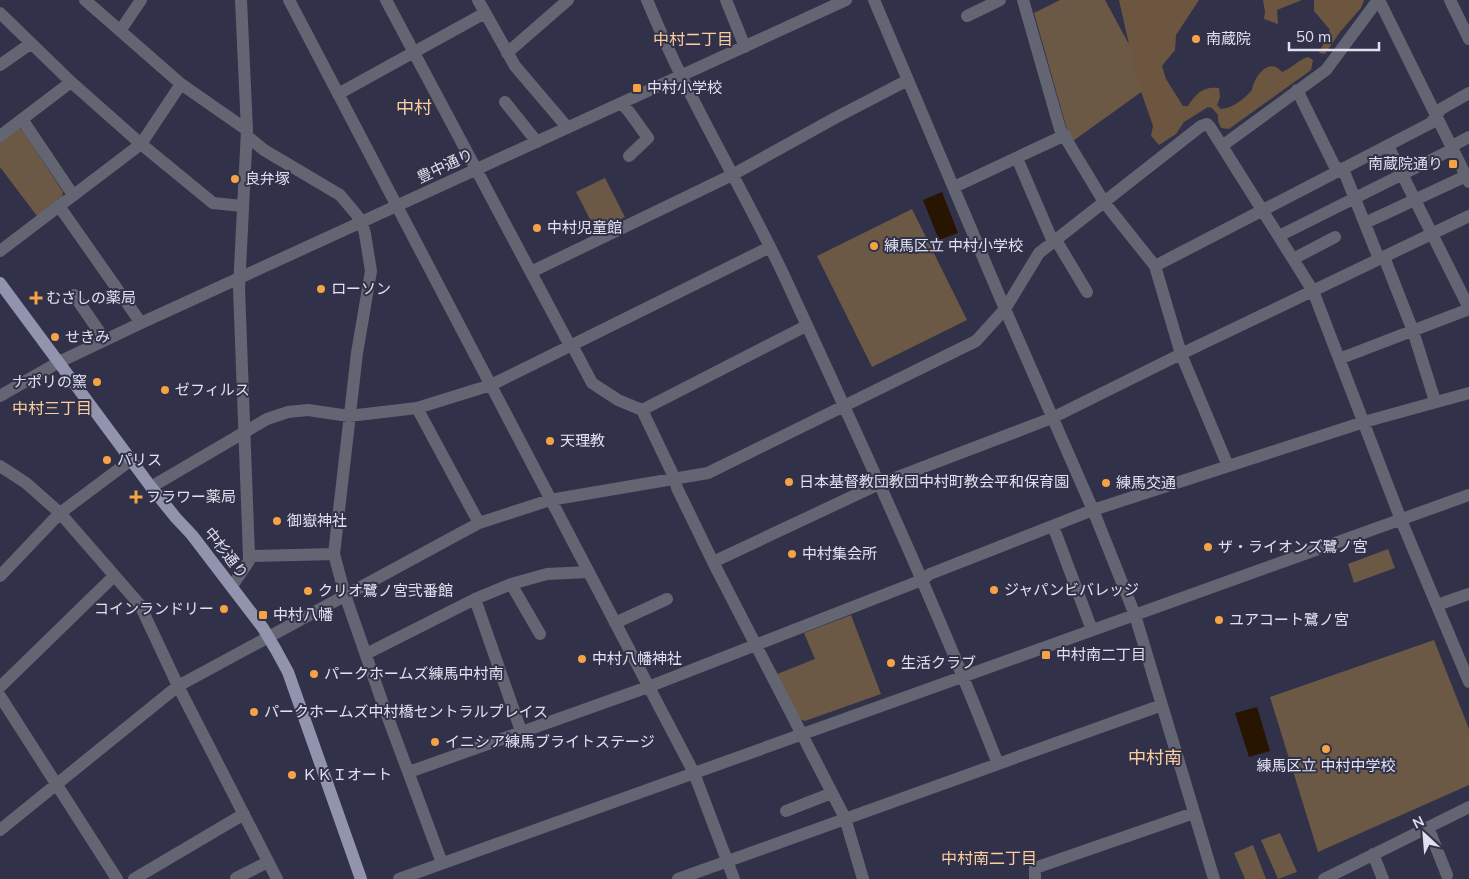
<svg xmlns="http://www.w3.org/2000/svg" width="1469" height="879" font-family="Mulish,'Noto Sans JP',sans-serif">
	<rect width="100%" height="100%" fill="#313249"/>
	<path fill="#6b5845" d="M 1060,0 L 1105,0 L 1151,85 L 1073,141 L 1066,126 L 1034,13 Z
		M 18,128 L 22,129 L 63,192 L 62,197 L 37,216 L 0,167 L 0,141 Z
		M 605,178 L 625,217 L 596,231 L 576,192 Z
		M 912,209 L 967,320 L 872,367 L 817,256 Z
		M 1388,549 L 1395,568 L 1354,583 L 1348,564 Z
		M 851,615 L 881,694 L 805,721 L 799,719 L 777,674 L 815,659 L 804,633 Z
		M 1434,640 L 1469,729 L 1469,785 L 1318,852 L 1270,697 Z
		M 1280,833 L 1297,872 L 1278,879 L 1261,840 Z
		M 1253,845 L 1266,879 L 1245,879 L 1234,853 Z"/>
	<path fill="#6c563f" d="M 1119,0 L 1199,0 L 1176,35 L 1175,50 L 1162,66 L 1166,79 L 1183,106 L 1188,106 C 1196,93 1204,86 1219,88 L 1220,97 L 1217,105 L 1221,109 C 1233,108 1244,99 1252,90 C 1254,77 1269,56 1282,72 C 1292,68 1298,60 1308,57 L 1313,60 L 1311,70 L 1229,129 L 1221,128 L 1218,121 L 1218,115 L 1212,108 L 1208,107 L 1184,122 L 1176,134 L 1159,145 L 1151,136 L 1153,126 L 1137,80 Z
		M 1263,0 L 1302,0 L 1277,10 L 1278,24 L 1264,19 L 1265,12 Z
		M 1314,0 L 1364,0 L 1361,8 L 1340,32 L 1325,54 L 1319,53 L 1330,30 L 1314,11 Z"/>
	<path fill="#271501" d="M 942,192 L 958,233 L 939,240 L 923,200 Z
		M 1257,707 L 1270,751 L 1249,757 L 1235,713 Z"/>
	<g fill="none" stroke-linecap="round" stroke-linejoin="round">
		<path stroke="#646572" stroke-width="12" d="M 85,0 L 181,84 L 247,130
			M 241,0 L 247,130 L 239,288 L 249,556
			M 289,0 L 694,773 L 734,879
			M 386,0 L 568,342 L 572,345 L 592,383 L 618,400 L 642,410 L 675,479 L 677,488 L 713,562 L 845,818 L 863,879
			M 478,0 L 515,66 L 567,127
			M 647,0 C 658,26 669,52 682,77 C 715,145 754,211 786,280 C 860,440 934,600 998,764
			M 726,0 L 745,47
			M 874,0 L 1005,309 L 1093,510 L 1135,615 L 1214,879
			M 1023,0 L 1060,129 L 1104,202 L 1155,266 L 1181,354 L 1228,466
			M 1379,0 L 1469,182
			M 1450,0 L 1469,39
			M 0,13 L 71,82 L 141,144 L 213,203 L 242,206
			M 967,16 L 1000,0
			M 120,31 L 141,0
			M 507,53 L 568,0
			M 0,65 L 30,44
			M 1297,90 L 1334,165 L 1345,174 L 1379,259
			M 338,94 L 485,13
			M 505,102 L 537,142
			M 622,103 L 630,113 L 648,138 L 629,156
			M 22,119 L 73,195
			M 0,136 L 71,82
			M 247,136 L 264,150 L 340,195 L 356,214 L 362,223 L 365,234 L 371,271 L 357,353 L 334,554 L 345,595 L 384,707 L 442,863
			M 1222,146 L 1313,291 L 1401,520 L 1469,682
			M 1388,146 L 1469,308
			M 1452,146 L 1469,137
			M 1017,158 L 1053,242
			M 954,187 L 1065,135
			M 59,206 L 141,323
			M 1365,223 L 1466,176
			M 1279,236 L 1453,149
			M 1056,240 L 1087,292
			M 0,251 L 141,144 L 181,84
			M 1384,257 L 1413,331 L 1435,401
			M 1293,259 L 1335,237
			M 1155,266 L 1431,123 L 1441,109 L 1469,93
			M 531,272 L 732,175 L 835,118 L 908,80
			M 74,295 L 105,340
			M 1339,359 L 1469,309
			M 0,396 L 59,362 L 141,323 L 846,0
			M 417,408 L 479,523
			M 642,410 L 806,326
			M 0,466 L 26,483 L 60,513 L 140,605 L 178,686 L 277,879
			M 151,487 L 267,419 L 288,412 L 308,410 L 349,416 L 417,408 L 491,385 L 770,247
			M 1053,526 L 1092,630
			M 713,562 L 879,484 L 1052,418 L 1181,354 L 1469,216
			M 0,576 L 60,513 L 131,460
			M 511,584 L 540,634
			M 232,586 L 249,561 L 249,556 L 334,554
			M 475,599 L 521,731
			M 1437,605 L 1469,594
			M 615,623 L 667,599
			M 366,654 L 475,599 L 511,584 L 547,574 L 588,572
			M 0,687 L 114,576
			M 0,696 L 117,879
			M 409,772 L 648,687 L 922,580 L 930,574 L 1093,510 L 1364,422 L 1469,393
			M 786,811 L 832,793
			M 1428,827 L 1447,875
			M 0,830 L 178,686 L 479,523 L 550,500 L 708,473 L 976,341 L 1005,309 L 1039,253 L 1201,126 L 1207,124 L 1210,127 L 1222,146 L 1326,70 L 1378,0
			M 1373,854 L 1383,879
			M 236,878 L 268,862
			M 134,879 L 244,814
			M 399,879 L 1469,495
			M 678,879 L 1162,705
			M 1035,879 L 1035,868 L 1194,813
			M 1324,879 L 1469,807"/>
		<path stroke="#9294ae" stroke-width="12" d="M 0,283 L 151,487 L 176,518 L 192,535 L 263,628 L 276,650 L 288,672 L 361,879"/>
	</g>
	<g fill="#f5a345" stroke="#313249" stroke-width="2">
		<circle cx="1196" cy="39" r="5"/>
		<rect x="632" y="83" width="10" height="10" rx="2.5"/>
		<rect x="1448" y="159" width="10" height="10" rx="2.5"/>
		<circle cx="235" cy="179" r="5"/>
		<circle cx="537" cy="228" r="5"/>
		<circle cx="874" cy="246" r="5"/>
		<circle cx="321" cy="289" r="5"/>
		<path d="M33.5 290.5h5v5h5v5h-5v5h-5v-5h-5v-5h5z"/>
		<circle cx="55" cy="337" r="5"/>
		<circle cx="97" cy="382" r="5"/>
		<circle cx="165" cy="390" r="5"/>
		<circle cx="550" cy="441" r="5"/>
		<circle cx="107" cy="460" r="5"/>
		<circle cx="789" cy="482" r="5"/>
		<circle cx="1106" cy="483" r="5"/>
		<path d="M133.5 489.5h5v5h5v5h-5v5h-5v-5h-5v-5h5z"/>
		<circle cx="277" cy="521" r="5"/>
		<circle cx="1208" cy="547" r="5"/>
		<circle cx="792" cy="554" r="5"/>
		<circle cx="994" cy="590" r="5"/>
		<circle cx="308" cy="591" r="5"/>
		<circle cx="224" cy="609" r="5"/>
		<rect x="258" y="610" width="10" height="10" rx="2.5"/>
		<circle cx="1219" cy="620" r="5"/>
		<rect x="1041" y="650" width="10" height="10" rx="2.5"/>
		<circle cx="582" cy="659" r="5"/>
		<circle cx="891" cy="663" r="5"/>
		<circle cx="314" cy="674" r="5"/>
		<circle cx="254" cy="712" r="5"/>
		<circle cx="435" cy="742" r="5"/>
		<circle cx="1326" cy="749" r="5"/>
		<circle cx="292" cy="775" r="5"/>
	</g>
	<g text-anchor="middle" stroke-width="4" stroke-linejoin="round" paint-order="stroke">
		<g font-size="15" fill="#e0e1f0" stroke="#313249" text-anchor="start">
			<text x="1206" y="44">南蔵院</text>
			<text x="647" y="93">中村小学校</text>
			<text x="1443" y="169" text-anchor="end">南蔵院通り</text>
			<text x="245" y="184">良弁塚</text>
			<text x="547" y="233">中村児童館</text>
			<text x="884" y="251">練馬区立 中村小学校</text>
			<text x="331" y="294">ローソン</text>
			<text x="46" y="303">むさしの薬局</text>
			<text x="65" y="342">せきみ</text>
			<text x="87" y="387" text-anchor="end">ナポリの窯</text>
			<text x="175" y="395">ゼフィルス</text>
			<text x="560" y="446">天理教</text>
			<text x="117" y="465">パリス</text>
			<text x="799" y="487">日本基督教団教団中村町教会平和保育園</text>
			<text x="1116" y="488">練馬交通</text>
			<text x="146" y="502">フラワー薬局</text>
			<text x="287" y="526">御嶽神社</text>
			<text x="1218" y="552">ザ・ライオンズ鷺ノ宮</text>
			<text x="802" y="559">中村集会所</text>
			<text x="1004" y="595">ジャパンビバレッジ</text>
			<text x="318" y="596">クリオ鷺ノ宮弐番館</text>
			<text x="214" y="614" text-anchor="end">コインランドリー</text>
			<text x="273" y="620">中村八幡</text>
			<text x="1229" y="625">ユアコート鷺ノ宮</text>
			<text x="1056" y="660">中村南二丁目</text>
			<text x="592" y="664">中村八幡神社</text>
			<text x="901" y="668">生活クラブ</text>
			<text x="324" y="679">パークホームズ練馬中村南</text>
			<text x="264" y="717">パークホームズ中村橋セントラルプレイス</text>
			<text x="445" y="747">イニシア練馬ブライトステージ</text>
			<text x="1326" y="771" text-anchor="middle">練馬区立 中村中学校</text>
			<text x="302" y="780">ＫＫＩオート</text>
		</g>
		<g font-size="15" fill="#e0e1f0" stroke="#313249">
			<text transform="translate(445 166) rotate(-25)" y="5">豊中通り</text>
			<text transform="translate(226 553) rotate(52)" y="5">中杉通り</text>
		</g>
		<g font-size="16" fill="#fccd9f" stroke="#313249">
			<text x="693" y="45">中村二丁目</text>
			<text x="52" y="414">中村三丁目</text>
			<text x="989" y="864">中村南二丁目</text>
		</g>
		<g font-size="18" fill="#fccd9f" stroke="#313249">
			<text x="414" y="114">中村</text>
			<text x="1155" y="764">中村南</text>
		</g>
	</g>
	<g transform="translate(1424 834) rotate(334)" stroke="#313249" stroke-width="4" paint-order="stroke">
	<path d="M0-4L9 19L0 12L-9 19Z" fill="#e0e1f0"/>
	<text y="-8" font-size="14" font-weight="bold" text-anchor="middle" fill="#e0e1f0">N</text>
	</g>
	<path d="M1289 42v8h90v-8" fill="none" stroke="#e0e1f0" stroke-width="2.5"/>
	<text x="1296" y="42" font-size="15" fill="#e0e1f0" stroke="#313249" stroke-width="4" paint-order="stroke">50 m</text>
</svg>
